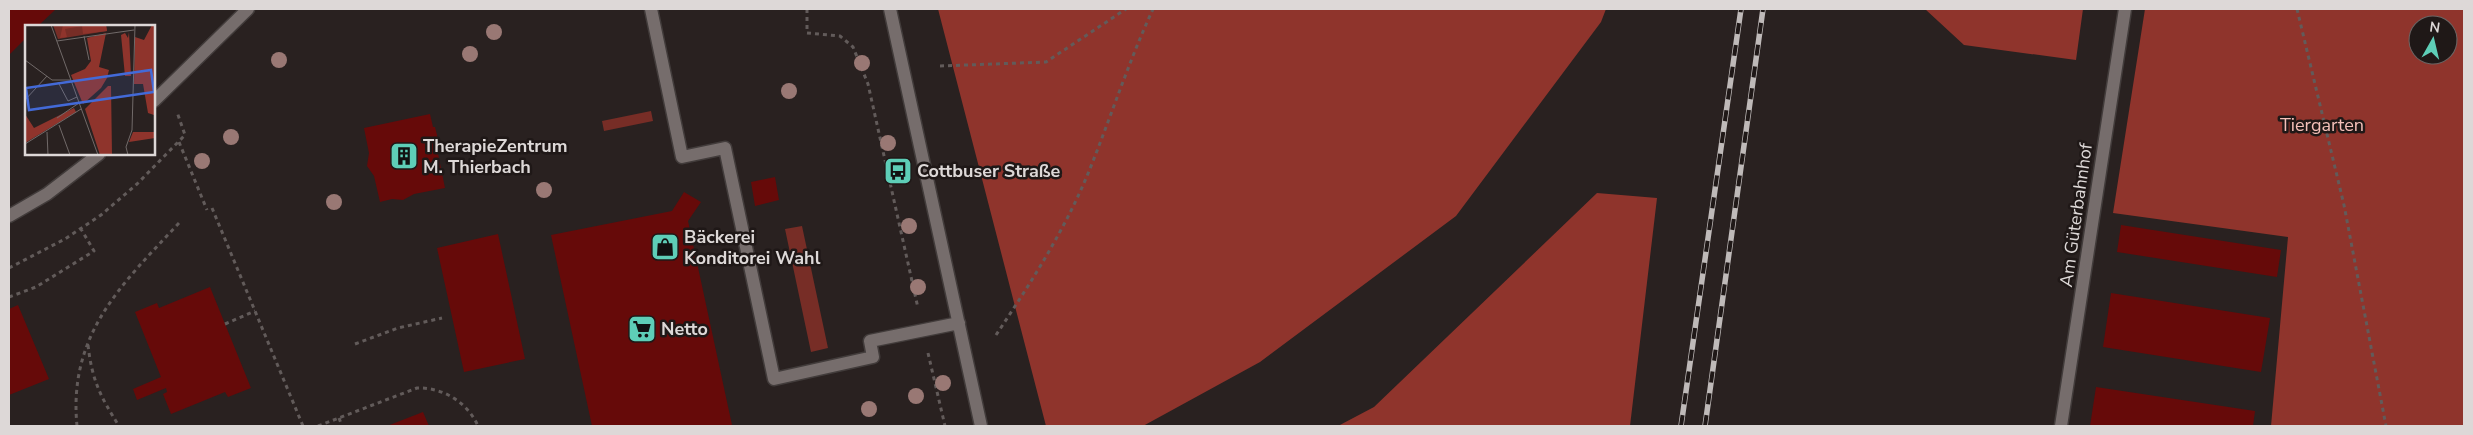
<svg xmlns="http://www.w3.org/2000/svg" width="2473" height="435" font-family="'Nunito Sans',sans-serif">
	<rect width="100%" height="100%" fill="#292120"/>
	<path fill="#772d26" d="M 651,111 L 653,121 L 604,131 L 602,121 Z
		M 802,226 L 828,348 L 811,352 L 785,229 Z"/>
	<path fill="#8f342c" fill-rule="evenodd" d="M 938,9 L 1606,9 L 1601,22 L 1456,216 L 1260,362 L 1143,426 L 1046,426 Z
		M 1925,9 L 2083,9 L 2076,60 L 1964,45 Z
		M 2145,9 L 2464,9 L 2464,426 L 2271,426 L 2288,237 L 2113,213 ZM 2418,25 L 2448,25 L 2448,55 L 2418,55 Z
		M 1597,193 L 1657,198 L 1630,426 L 1338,426 L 1374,407 Z"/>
	<path fill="#660a09" d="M 9,9 L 56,9 L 38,26 L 26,26 L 26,38 L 9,55 Z
		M 430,114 L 433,127 L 435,127 L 438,139 L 435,139 L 445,188 L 414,194 L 403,200 L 392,199 L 380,202 L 374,176 L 367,166 L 369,153 L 364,128 Z
		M 775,177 L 779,200 L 755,206 L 751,182 Z
		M 684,192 L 701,202 L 688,221 L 732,425 L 592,426 L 551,235 L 672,211 Z
		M 2121,225 L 2281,250 L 2277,277 L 2117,252 Z
		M 498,234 L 525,359 L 464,372 L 437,248 Z
		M 210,287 L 251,388 L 228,397 L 225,392 L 171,414 L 163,394 L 167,392 L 166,388 L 137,400 L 133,389 L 161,377 L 135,312 L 157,303 L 159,308 Z
		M 2111,293 L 2270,318 L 2261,372 L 2103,347 Z
		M 18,305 L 49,379 L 9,395 L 9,309 Z
		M 2096,387 L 2255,411 L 2253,426 L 2090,426 Z
		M 423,412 L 429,426 L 387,426 Z"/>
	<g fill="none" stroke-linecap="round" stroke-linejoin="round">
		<defs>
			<path id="minor" d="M 651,9 L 682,157 L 725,148 L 774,379 L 873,357 L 870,341 L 959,323
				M 890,9 L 981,426
				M 154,101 L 248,9
				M 9,216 L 47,194 L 99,154
				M 2061,426 L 2125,9"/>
		</defs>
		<use href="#minor" stroke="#423c3b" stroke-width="15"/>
		<path stroke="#625b5a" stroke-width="3" stroke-dasharray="4 4" stroke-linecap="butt" d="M 807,9 L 807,33 L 840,36 L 853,47 L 868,84 L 918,308
			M 2297,9 L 2344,205 L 2386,426
			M 940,66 L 1046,62 L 1126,9
			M 179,142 L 207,210
			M 212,208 L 303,426
			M 9,268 L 65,239 L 101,215 L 137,184 L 185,135 L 177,112
			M 9,297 L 36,287 L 94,251 L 81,229
			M 225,324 L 255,311
			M 996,335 C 1030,284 1063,233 1087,176 C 1110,120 1128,63 1153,9
			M 355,344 L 398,328 L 442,318
			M 88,345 C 92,380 100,396 119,426
			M 928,353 L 945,426
			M 339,418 L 342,426
			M 77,426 C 68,334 122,284 180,222
			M 318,426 L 417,388 C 443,387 468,403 478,426"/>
		<use href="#minor" stroke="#766d6c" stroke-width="12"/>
		<defs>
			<path id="rail" d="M 1681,426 L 1741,9
				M 1705,426 L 1763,9"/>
		</defs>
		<use href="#rail" stroke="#bfbab9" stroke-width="5.5"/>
		<use href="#rail" stroke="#1f1817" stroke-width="4" stroke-dasharray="11" stroke-linecap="butt"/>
	</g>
	<g fill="#997874">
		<circle cx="494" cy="32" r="8"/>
		<circle cx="470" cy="54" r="8"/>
		<circle cx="279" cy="60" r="8"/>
		<circle cx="862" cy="63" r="8"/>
		<circle cx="789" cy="91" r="8"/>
		<circle cx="231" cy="137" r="8"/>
		<circle cx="888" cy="143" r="8"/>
		<circle cx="202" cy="161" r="8"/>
		<circle cx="544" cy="190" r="8"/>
		<circle cx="334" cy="202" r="8"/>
		<circle cx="909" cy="226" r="8"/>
		<circle cx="918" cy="287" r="8"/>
		<circle cx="943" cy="383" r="8"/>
		<circle cx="916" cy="396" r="8"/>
		<circle cx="869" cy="409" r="8"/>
	</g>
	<defs>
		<symbol id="building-square" viewBox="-11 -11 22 22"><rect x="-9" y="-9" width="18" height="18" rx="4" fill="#5eceb7" stroke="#1f1817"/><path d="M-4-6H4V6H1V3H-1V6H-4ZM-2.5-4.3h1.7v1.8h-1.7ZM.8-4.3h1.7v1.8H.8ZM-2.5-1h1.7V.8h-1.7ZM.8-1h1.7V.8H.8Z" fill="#111"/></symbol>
		<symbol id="bus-square" viewBox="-11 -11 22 22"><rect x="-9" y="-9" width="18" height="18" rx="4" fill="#5eceb7" stroke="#1f1817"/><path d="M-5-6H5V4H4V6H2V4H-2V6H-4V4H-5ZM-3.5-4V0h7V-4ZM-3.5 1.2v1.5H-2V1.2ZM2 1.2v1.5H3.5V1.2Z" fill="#111"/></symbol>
		<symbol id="shop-square" viewBox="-11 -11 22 22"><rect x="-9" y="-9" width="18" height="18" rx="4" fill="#5eceb7" stroke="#1f1817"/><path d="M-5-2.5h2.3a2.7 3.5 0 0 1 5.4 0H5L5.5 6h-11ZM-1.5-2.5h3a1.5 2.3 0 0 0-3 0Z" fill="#111"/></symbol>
		<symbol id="supermarket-square" viewBox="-11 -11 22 22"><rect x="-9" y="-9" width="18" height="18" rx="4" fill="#5eceb7" stroke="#1f1817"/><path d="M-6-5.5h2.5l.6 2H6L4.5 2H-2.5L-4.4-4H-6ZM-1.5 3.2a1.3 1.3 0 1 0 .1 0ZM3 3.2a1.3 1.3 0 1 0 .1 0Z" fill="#111"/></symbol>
	</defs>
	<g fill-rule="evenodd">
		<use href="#building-square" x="388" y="140" width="32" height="32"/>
		<use href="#bus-square" x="882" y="155" width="32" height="32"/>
		<use href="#shop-square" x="649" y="231" width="32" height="32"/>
		<use href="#supermarket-square" x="626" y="313" width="32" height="32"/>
	</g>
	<g text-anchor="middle" stroke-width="5" stroke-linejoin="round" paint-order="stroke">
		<g font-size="18" fill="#f5c0b9" stroke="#1f1817">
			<text x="2322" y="131">Tiergarten</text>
		</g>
		<g font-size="18" font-weight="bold" fill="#ddd8d7" stroke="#1f1817" text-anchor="start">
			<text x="423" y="152">TherapieZentrum<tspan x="423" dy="21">M. Thierbach</tspan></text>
			<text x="917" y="177">Cottbuser Straße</text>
			<text x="684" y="243">Bäckerei<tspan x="684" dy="21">Konditorei Wahl</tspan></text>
			<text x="661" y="335">Netto</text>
		</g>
		<g font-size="18" fill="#ddd8d7" stroke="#1f1817">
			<text transform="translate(2076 215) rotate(-82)" y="6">Am Güterbahnhof</text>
		</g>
	</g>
	<g transform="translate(25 25)">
		<rect width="130" height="130" fill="#292120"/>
		<path d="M 28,0 L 81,0 L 82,6 L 33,14 Z" fill="#772d26"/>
		<path d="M 38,0 L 81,0 L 82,6 L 58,9 L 57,1 L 40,4 L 42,12 L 35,13 ZM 127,0 L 130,0 L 130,113 L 104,117 L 108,107 L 130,107 L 129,90 L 123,88 L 118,59 L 109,59 L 110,12 L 119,15 ZM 104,7 L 106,51 L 100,51 L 96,10 L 100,8 L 103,13 ZM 81,8 L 74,42 L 84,45 L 82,53 L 76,63 L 58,79 L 46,50 L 60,44 L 66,36 L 62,13 ZM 83,61 L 86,61 L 87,130 L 75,130 L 60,84 ZM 49,83 L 51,87 L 0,118 L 0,89 L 9,103 Z" fill="#8f342c"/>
		<path fill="none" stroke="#716a69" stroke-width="1" d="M 26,0 L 73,130M 59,11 L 64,35M 32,16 L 109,5M 0,35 L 27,55 L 46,55M 33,57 L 43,76 L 52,72M 0,75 L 22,51M 32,93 L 54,78M 34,100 L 45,130M 22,107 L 23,130M 0,119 L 56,84M 103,130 L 101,122 L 107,105 L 110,0"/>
		<path fill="#436ad8" fill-opacity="0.15" stroke="#436ad8" stroke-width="2.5" d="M 126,45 L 129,67 L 4,85 L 1,63 Z"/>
		<rect width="130" height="130" fill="none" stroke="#ddd8d7" stroke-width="2.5"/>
	</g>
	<rect width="2473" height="435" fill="none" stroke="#ddd8d7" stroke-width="20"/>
	<g transform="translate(2433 40) rotate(8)"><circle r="24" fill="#1f1817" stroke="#6b6564"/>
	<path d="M0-4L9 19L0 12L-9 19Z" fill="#5eceb7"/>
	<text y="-8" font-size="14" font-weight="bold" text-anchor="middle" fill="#ddd8d7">N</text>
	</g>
</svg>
